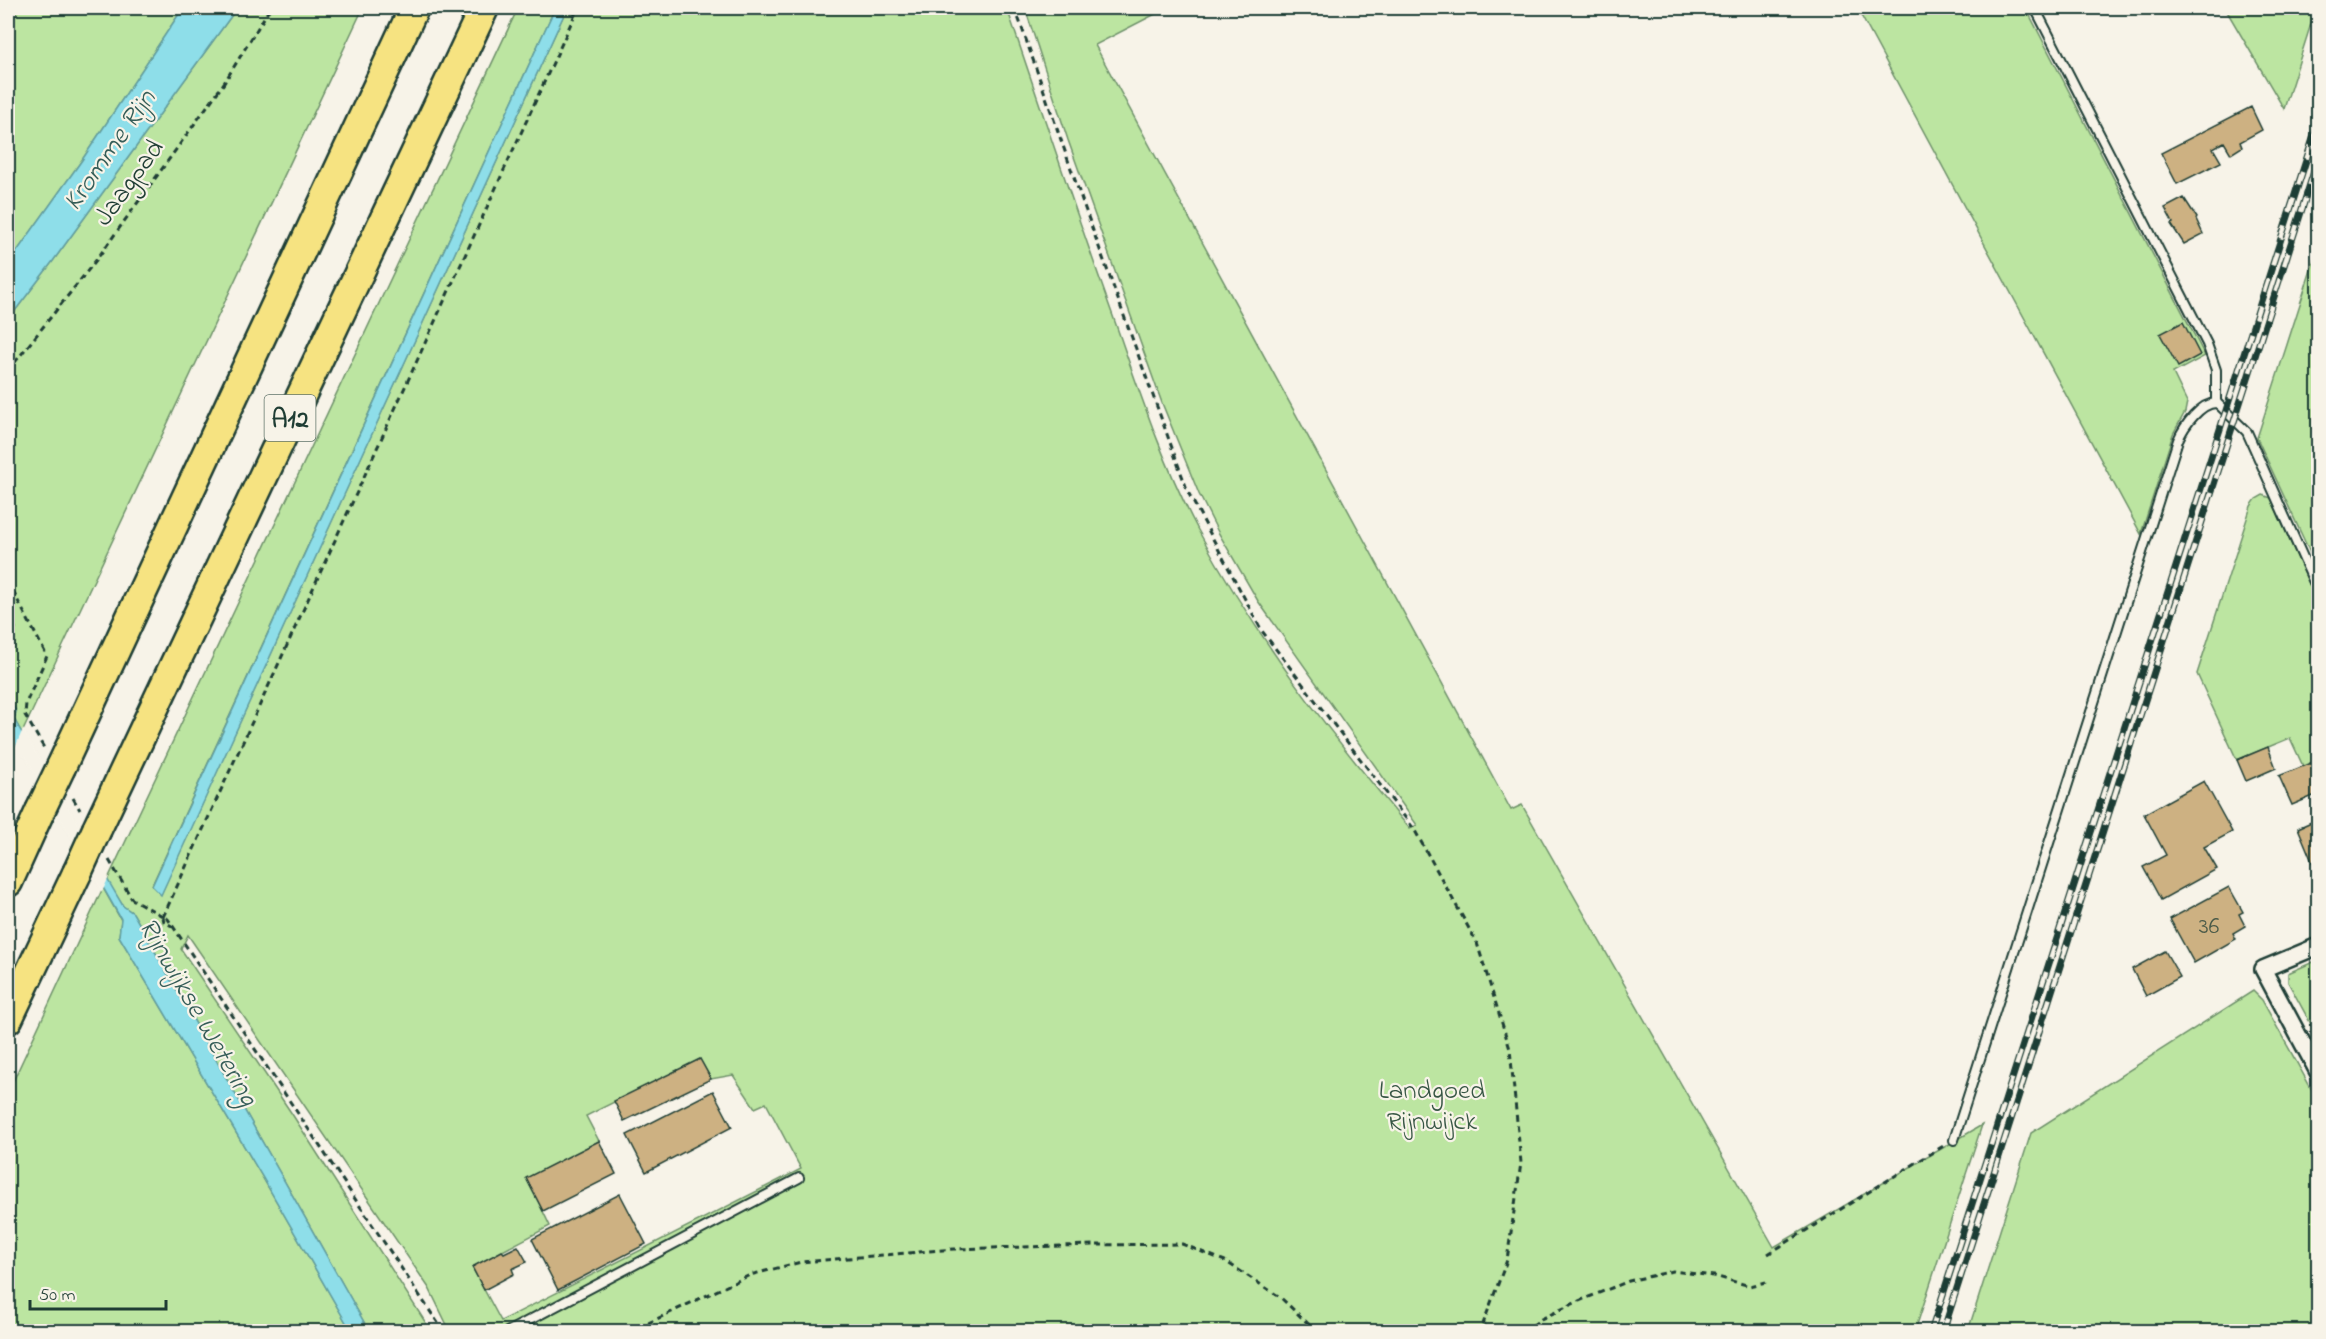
<svg xmlns="http://www.w3.org/2000/svg" width="2326" height="1339" font-family="'Indie Flower',sans-serif">
	<rect width="100%" height="100%" fill="#f7f3e8"/>
	<filter id="ink" filterUnits="userSpaceOnUse"><feTurbulence type="fractalNoise" baseFrequency=".0167" numOctaves="2"/><feDisplacementMap in="SourceGraphic" scale="12" xChannelSelector="R" yChannelSelector="G"/><feConvolveMatrix kernelMatrix="1 2 1 2 8 2 1 2 1" color-interpolation-filters="sRGB"/></filter>
	<g filter="url(#ink)">
		<path fill="#bce5a1" stroke="#6e916a" stroke-width="1.5" fill-rule="evenodd" d="M 18,8 L 183,8 L 82,160 L 8,264 L 8,31 Z
			M 237,8 L 363,8 L 22,733 L 14,719 L 16,711 L 8,698 L 8,631 L 16,628 L 8,612 L 8,320 L 53,261 Z
			M 518,8 L 555,8 L 152,885 L 161,894 L 567,8 L 1007,8 C 1042,112 1077,216 1114,319 C 1139,390 1163,464 1198,530 C 1257,639 1331,735 1410,829 L 1417,825 L 1258,601 L 1218,532 L 1199,494 L 1162,403 L 1068,140 L 1025,8 L 1167,8 L 1095,45 L 1511,810 L 1522,805 L 1774,1247 L 1982,1125 L 1915,1331 L 450,1331 L 429,1288 L 188,935 L 181,949 L 292,1114 L 431,1331 L 369,1331 L 140,925 L 133,913 L 123,906 L 107,881 ZM 700,1059 L 711,1079 L 733,1075 L 755,1108 L 766,1103 L 801,1169 L 501,1321 L 472,1267 L 550,1226 L 527,1178 L 599,1141 L 586,1116 Z
			M 1857,8 L 2026,8 L 2205,356 L 2173,373 L 2187,402 L 2185,412 L 2173,434 L 2141,534 Z
			M 2225,8 L 2316,8 L 2284,109 Z
			M 2318,248 L 2318,570 L 2257,438 Z
			M 2263,495 L 2271,498 L 2318,604 L 2318,760 L 2303,766 L 2290,738 L 2237,760 L 2197,674 L 2251,506 L 2256,499 Z
			M 103,888 L 121,920 L 119,936 L 263,1178 L 351,1331 L 8,1332 L 8,1092 Z
			M 2318,960 L 2318,1037 L 2288,982 L 2288,973 Z
			M 2253,991 L 2262,1000 L 2318,1101 L 2318,1331 L 1968,1331 L 2031,1133 Z"/>
		<path fill="#8edee9" stroke="#629ea1" stroke-width="1.5" d="M 183,8 L 237,8 L 53,261 L 8,320 L 8,264 L 82,160 Z
			M 555,8 L 567,8 L 161,895 L 152,886 Z
			M 8,698 L 16,711 L 14,719 L 22,733 L 123,906 L 133,913 L 140,925 L 369,1331 L 351,1331 L 263,1178 L 119,936 L 121,919 L 27,754 C 2,739 8,723 8,698 Z"/>
		<path fill="#f7f3e8" d="M 23,729 L 109,877 L 102,892 L 25,757 L 14,750 Z"/>
		<path fill="#cdb182" stroke="#1f3d34" stroke-width="1.5" d="M 2251,107 L 2262,130 L 2240,142 L 2242,147 L 2231,154 L 2224,142 L 2213,148 L 2221,162 L 2177,184 L 2161,153 Z
			M 2184,198 L 2197,218 L 2196,219 L 2203,234 L 2184,244 L 2171,224 L 2173,223 L 2165,208 Z
			M 2183,322 L 2200,355 L 2178,367 L 2160,334 Z
			M 2268,747 L 2276,768 L 2246,781 L 2237,760 Z
			M 2318,760 L 2318,794 L 2292,805 L 2279,776 Z
			M 2204,781 L 2232,832 L 2204,847 L 2217,869 L 2161,900 L 2143,867 L 2166,855 L 2144,814 Z
			M 2318,819 L 2318,876 L 2298,828 Z
			M 2229,887 L 2243,912 L 2239,914 L 2245,926 L 2233,933 L 2236,939 L 2194,963 L 2170,919 Z
			M 2165,951 L 2180,977 L 2146,996 L 2132,969 Z
			M 700,1059 L 711,1079 L 624,1121 L 614,1101 Z
			M 713,1091 L 732,1127 L 646,1172 L 627,1135 Z
			M 599,1141 L 616,1174 L 543,1211 L 526,1178 Z
			M 620,1194 L 646,1244 L 558,1290 L 532,1239 Z
			M 518,1246 L 527,1262 L 512,1269 L 514,1274 L 484,1290 L 472,1267 L 502,1251 L 504,1253 Z"/>
		<g fill="none" stroke-linecap="round" stroke-linejoin="round">
			<defs>
				<path id="lane" d="M 2035,8 L 2207,344 L 2216,370 L 2216,402 L 2247,432 L 2318,591
					M 1954,1140 L 2178,440 C 2184,426 2201,402 2217,403
					M 507,1332 L 799,1178"/>
				<path id="street" d="M 2318,946 L 2263,969 L 2318,1072"/>
				<path id="highway" d="M 61,767 L 414,8
					M 97,829 L 484,8
					M 8,882 L 40,811
					M 8,1019 L 77,873"/>
			</defs>
			<use href="#lane" stroke="#1f3d34" stroke-width="12"/>
			<use href="#street" stroke="#1f3d34" stroke-width="20"/>
			<use href="#highway" stroke="#1f3d34" stroke-width="33"/>
			<path stroke="#1f3d34" stroke-width="3" stroke-dasharray="6 4.5" stroke-linecap="butt" d="M 1015,8 L 1083,203 L 1188,492 L 1262,631 L 1414,829 L 1477,943 L 1510,1049 L 1521,1163 L 1507,1260 L 1480,1332
				M 8,371 L 97,259 L 224,83 L 270,8
				M 8,582 L 47,656 L 26,703 L 25,715 L 44,748
				M 73,798 L 80,810
				M 109,860 L 132,899 L 168,919 L 444,1332
				M 163,917 L 578,8
				M 163,917 L 164,922 L 172,926
				M 1768,1254 L 1945,1145
				M 629,1332 L 750,1275 L 801,1262 L 954,1249 L 1095,1245 L 1182,1244 L 1225,1261 L 1280,1297 L 1317,1332
				M 1524,1332 L 1541,1319 L 1579,1301 L 1629,1281 L 1673,1271 L 1714,1276 L 1750,1286 L 1766,1282"/>
			<use href="#lane" stroke="#f7f3e8" stroke-width="8"/>
			<use href="#street" stroke="#f7f3e8" stroke-width="15"/>
			<use href="#highway" stroke="#f6e381" stroke-width="28"/>
			<defs>
				<path id="rail" d="M 1931,1332 L 2318,123
					M 1943,1332 L 2318,159"/>
			</defs>
			<use href="#rail" stroke="#1f3d34" stroke-width="7"/>
			<use href="#rail" stroke="#f7f3e8" stroke-width="4.5" stroke-dasharray="14" stroke-linecap="butt"/>
			<defs>
				<path id="highway-bridge" d="M 40,811 L 61,767
					M 77,873 L 97,829"/>
			</defs>
			<use href="#highway-bridge" stroke="#1f3d34" stroke-width="33" stroke-linecap="butt"/>
			<use href="#highway-bridge" stroke="#f6e381" stroke-width="28"/>
		</g>
	</g>
	<g text-anchor="middle" stroke-width="4.5" stroke-linejoin="round" paint-order="stroke">
		<g font-size="24" fill="#4a5a48">
			<text x="2209" y="933">36</text>
		</g>
		<rect fill="#f7f3e8" stroke="#60746a" stroke-width="1.5" x="264.5" y="395" width="51" height="46" rx="4.5"/>
		<g font-size="26" font-weight="bold" fill="#1f3d34">
			<text x="290" y="427">A12</text>
		</g>
		<g font-size="27" fill="#1f3d34" stroke="#f7f3e8">
			<text transform="translate(128 182) rotate(-54)" y="9">Jaagpad</text>
		</g>
		<g font-size="27" fill="#375644" stroke="#f7f3e8">
			<text x="1432" y="1098">Landgoed<tspan x="1432" dy="31">Rijnwijck</tspan></text>
		</g>
		<g font-size="28" font-style="italic" fill="#355d58" stroke="#f7f3e8">
			<text transform="translate(108 149) rotate(-55)" y="10">Kromme Rijn</text>
			<text transform="translate(200 1011) rotate(60)" y="10">Rijnwijkse Wetering</text>
		</g>
	</g>
	<rect width="2326" height="1339" fill="none" stroke="#f7f3e8" stroke-width="30"/>
	<rect x="15" y="15" width="2296" height="1309" fill="none" stroke="#1f3d34" stroke-width="2" filter="url(#ink)"/>
	<path d="M30 1300v9h136v-9" fill="none" stroke="#1f3d34" stroke-width="3"/>
	<text x="39" y="1300" font-size="18" fill="#1f3d34" stroke="#f7f3e8" stroke-width="4.5" paint-order="stroke">50 m</text>
</svg>
